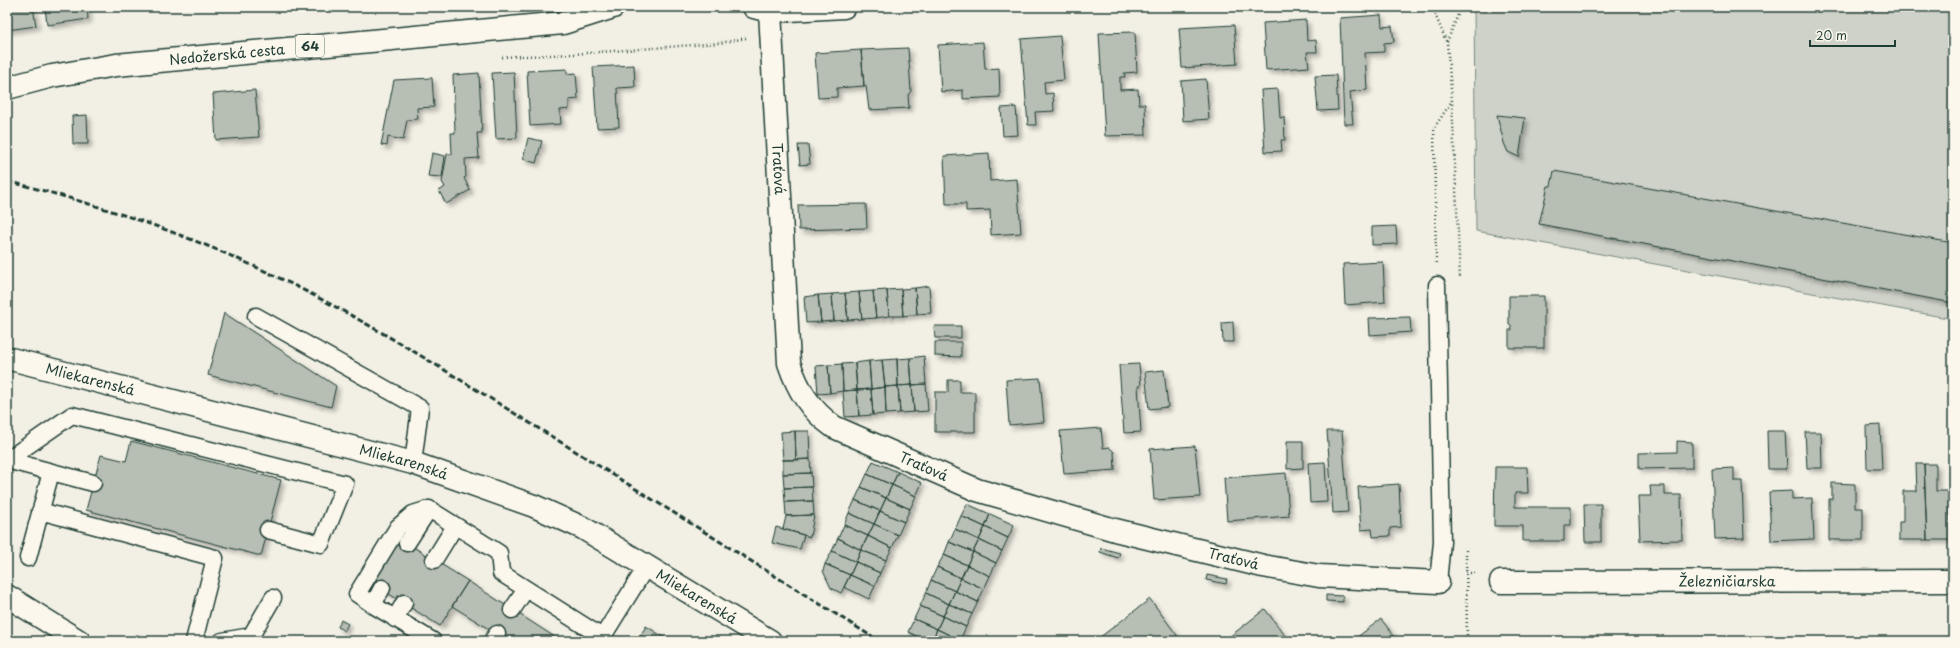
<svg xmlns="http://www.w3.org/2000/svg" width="1960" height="648" font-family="'Playpen Sans',sans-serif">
	<defs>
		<filter id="shadow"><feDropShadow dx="3.5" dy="3.5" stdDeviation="2" flood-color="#0004"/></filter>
	</defs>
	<rect width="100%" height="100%" fill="#f2f0e5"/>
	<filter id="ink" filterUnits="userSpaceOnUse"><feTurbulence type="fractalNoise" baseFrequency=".025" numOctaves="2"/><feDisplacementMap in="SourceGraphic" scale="8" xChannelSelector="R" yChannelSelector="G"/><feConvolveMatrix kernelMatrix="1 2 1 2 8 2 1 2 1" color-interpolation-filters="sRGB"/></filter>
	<g filter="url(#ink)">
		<path fill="#cfd2c8" stroke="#77887e" d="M 1474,7 L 1953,7 L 1953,319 L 1476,231 Z"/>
		<path fill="#b7beb3" stroke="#1f3d34" filter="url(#shadow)" d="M 7,7 L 33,7 L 36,26 L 7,30 Z
			M 45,7 L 87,7 L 88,19 L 47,25 Z
			M 1381,15 L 1382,27 L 1392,26 L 1394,42 L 1384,43 L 1384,52 L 1365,53 L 1367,90 L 1350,92 L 1353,124 L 1344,124 L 1340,18 Z
			M 1306,20 L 1307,41 L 1316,40 L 1317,52 L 1307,52 L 1309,67 L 1266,70 L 1263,23 Z
			M 1234,25 L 1237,64 L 1182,68 L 1179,28 Z
			M 1135,32 L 1137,72 L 1124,73 L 1125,77 L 1120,77 L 1120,90 L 1138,89 L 1139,104 L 1145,104 L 1146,135 L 1105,136 L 1099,33 Z
			M 1060,36 L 1064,80 L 1044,82 L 1045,94 L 1053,93 L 1054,111 L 1035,112 L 1036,125 L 1028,125 L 1021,39 Z
			M 983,42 L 985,69 L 999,68 L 1000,97 L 963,99 L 963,90 L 941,92 L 938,45 Z
			M 908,48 L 911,91 L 908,95 L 909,108 L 869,110 L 866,86 L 864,86 L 861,50 Z
			M 861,50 L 864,86 L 837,88 L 837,97 L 818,98 L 815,53 Z
			M 634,65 L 635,87 L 617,88 L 619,127 L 597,128 L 593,67 Z
			M 567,69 L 567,74 L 576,73 L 578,99 L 569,100 L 569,109 L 560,110 L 561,124 L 530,126 L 527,71 Z
			M 514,72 L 517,138 L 496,139 L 492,73 Z
			M 479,73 L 482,133 L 477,133 L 479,158 L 465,159 L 466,177 L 464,178 L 470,190 L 446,204 L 439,191 L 445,187 L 442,182 L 447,154 L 452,154 L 451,133 L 455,133 L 453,75 Z
			M 1336,75 L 1338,110 L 1318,111 L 1315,76 Z
			M 432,78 L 434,107 L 417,108 L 418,119 L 407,120 L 403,140 L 388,137 L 387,146 L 381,145 L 394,80 Z
			M 1206,79 L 1209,119 L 1183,121 L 1181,81 Z
			M 1278,89 L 1280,118 L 1284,117 L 1285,140 L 1281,140 L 1282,151 L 1265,152 L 1261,90 Z
			M 255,90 L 259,137 L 216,140 L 213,94 Z
			M 1016,107 L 1018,135 L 1003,136 L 1001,108 Z
			M 87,115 L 88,144 L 73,144 L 72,116 Z
			M 1497,115 L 1525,118 L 1519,157 L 1508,152 L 1504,143 Z
			M 528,138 L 542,141 L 536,163 L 523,159 Z
			M 798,145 L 808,145 L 810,164 L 800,165 Z
			M 432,153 L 445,156 L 442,177 L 428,176 Z
			M 989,153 L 990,181 L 1017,179 L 1021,233 L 991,235 L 990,210 L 966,211 L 966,204 L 946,204 L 944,156 Z
			M 1554,171 L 1953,243 L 1953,303 L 1539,224 L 1548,186 L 1551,186 Z
			M 866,204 L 867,228 L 799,230 L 798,205 Z
			M 1396,226 L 1397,244 L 1372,245 L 1372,227 Z
			M 1383,262 L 1385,302 L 1345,305 L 1343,264 Z
			M 929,286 L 931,313 L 917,314 L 915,288 Z
			M 915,288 L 917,314 L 903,316 L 901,289 Z
			M 901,289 L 903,316 L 889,316 L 887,290 Z
			M 887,290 L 889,316 L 876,318 L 873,291 Z
			M 873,291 L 876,318 L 862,319 L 859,292 Z
			M 859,292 L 862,319 L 848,320 L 845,293 Z
			M 845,293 L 848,320 L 834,321 L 832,294 Z
			M 832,294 L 834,321 L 821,322 L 818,295 Z
			M 818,295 L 821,322 L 806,323 L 804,297 Z
			M 1509,296 L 1544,296 L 1544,348 L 1509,348 L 1509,330 L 1512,330 L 1511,325 L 1509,325 Z
			M 224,313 L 336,386 L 331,407 L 208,375 Z
			M 1410,317 L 1411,332 L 1370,335 L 1369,318 Z
			M 1233,322 L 1234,342 L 1223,342 L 1222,323 Z
			M 934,326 L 961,326 L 961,338 L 935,338 Z
			M 935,342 L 961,342 L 961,357 L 935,356 Z
			M 924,356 L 926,384 L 912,385 L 910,358 Z
			M 910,358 L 912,385 L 898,386 L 897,359 Z
			M 897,359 L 898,386 L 885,387 L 882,360 Z
			M 882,360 L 885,387 L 871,389 L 869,361 Z
			M 869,361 L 871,389 L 857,390 L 855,363 Z
			M 855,363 L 857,390 L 843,391 L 842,364 Z
			M 842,364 L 843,391 L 830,393 L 828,365 Z
			M 1139,364 L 1141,386 L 1138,386 L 1141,432 L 1124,433 L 1119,365 Z
			M 828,365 L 830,393 L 818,394 L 816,366 Z
			M 1164,370 L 1168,407 L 1149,409 L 1145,372 Z
			M 1040,378 L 1044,422 L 1009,425 L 1006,380 Z
			M 948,380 L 960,380 L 960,392 L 975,392 L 975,432 L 935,432 L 935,392 L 948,392 Z
			M 926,384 L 928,411 L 914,412 L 912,385 Z
			M 912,385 L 914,412 L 900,413 L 898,386 Z
			M 898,386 L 900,413 L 886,414 L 885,387 Z
			M 885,387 L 886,414 L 873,415 L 871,389 Z
			M 871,389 L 873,415 L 859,416 L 857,390 Z
			M 857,390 L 859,416 L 845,417 L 843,391 Z
			M 1880,425 L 1882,469 L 1867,469 L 1866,426 Z
			M 1101,428 L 1103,448 L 1109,447 L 1114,452 L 1115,470 L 1064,474 L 1060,431 Z
			M 795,431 L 796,460 L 783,460 L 781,432 Z
			M 795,431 L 809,431 L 810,459 L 796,460 Z
			M 1327,431 L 1342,431 L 1348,512 L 1333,513 Z
			M 1767,431 L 1785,431 L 1787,469 L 1768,469 Z
			M 1805,432 L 1821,432 L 1822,468 L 1807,468 Z
			M 131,441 L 281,480 L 261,556 L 86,510 L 101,455 L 126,461 Z
			M 1287,441 L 1303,441 L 1303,468 L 1287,469 Z
			M 1677,441 L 1692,442 L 1692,468 L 1639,469 L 1639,453 L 1677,452 Z
			M 1195,446 L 1200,497 L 1154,500 L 1150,449 Z
			M 810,459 L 811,473 L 783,474 L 783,460 Z
			M 873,461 L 898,472 L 892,485 L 867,474 Z
			M 1325,462 L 1327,502 L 1310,503 L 1308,463 Z
			M 1916,464 L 1924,464 L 1927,540 L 1899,540 L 1899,522 L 1903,522 L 1903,491 L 1917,491 Z
			M 1924,464 L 1936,464 L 1936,491 L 1950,491 L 1950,522 L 1953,522 L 1953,540 L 1927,540 Z
			M 1495,467 L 1527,467 L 1528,493 L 1515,493 L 1515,507 L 1571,507 L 1571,525 L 1564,525 L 1564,541 L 1523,541 L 1523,526 L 1494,526 Z
			M 1734,468 L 1734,481 L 1742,481 L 1744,538 L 1715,539 L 1712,469 Z
			M 898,472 L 922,483 L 916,496 L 892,485 Z
			M 811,473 L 812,487 L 784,488 L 783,474 Z
			M 1286,473 L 1289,516 L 1227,521 L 1224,478 Z
			M 867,474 L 892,485 L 886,498 L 861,487 Z
			M 1832,483 L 1855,484 L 1855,508 L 1863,508 L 1863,540 L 1829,540 L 1829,499 L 1832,499 Z
			M 1399,484 L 1401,527 L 1390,528 L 1390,536 L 1373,537 L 1372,529 L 1361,530 L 1358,487 Z
			M 892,485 L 916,496 L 910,509 L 886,498 Z
			M 1650,486 L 1665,486 L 1665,495 L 1681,495 L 1682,540 L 1640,541 L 1638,496 L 1651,496 Z
			M 812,487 L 813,501 L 785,502 L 784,488 Z
			M 861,487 L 886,498 L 880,511 L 855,500 Z
			M 1792,491 L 1792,499 L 1812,498 L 1814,539 L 1771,541 L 1769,492 Z
			M 886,498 L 910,509 L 904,522 L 880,511 Z
			M 855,500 L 880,511 L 874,524 L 849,513 Z
			M 813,501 L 814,515 L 786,516 L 785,502 Z
			M 967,504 L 990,514 L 985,527 L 961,516 Z
			M 1584,504 L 1601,504 L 1601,542 L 1585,542 Z
			M 880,511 L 904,522 L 898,535 L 874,524 Z
			M 849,513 L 874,524 L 868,536 L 844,525 Z
			M 990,514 L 1014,525 L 1008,538 L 985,527 Z
			M 814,515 L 810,537 L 783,529 L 786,516 Z
			M 961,516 L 985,527 L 979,540 L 955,529 Z
			M 874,524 L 898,535 L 892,548 L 868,536 Z
			M 844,525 L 868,536 L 861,550 L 838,538 Z
			M 776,527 L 804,535 L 800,549 L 772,543 Z
			M 985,527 L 1008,538 L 1002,551 L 979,540 Z
			M 955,529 L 979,540 L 973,552 L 949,542 Z
			M 868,536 L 892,548 L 886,560 L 861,550 Z
			M 399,538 L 468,581 L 440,626 L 370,582 Z
			M 838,538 L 861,550 L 856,562 L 832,551 Z
			M 979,540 L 1002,551 L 996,563 L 973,552 Z
			M 949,542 L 973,552 L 967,565 L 944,555 Z
			M 1101,548 L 1120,553 L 1118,558 L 1100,552 Z
			M 861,550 L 886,560 L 880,573 L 856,562 Z
			M 832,551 L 856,562 L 850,575 L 825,564 Z
			M 973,552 L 996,563 L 990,576 L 967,565 Z
			M 944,555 L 967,565 L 961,578 L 937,567 Z
			M 856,562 L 880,573 L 875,586 L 850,575 Z
			M 825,564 L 850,575 L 841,593 L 831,588 L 823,571 Z
			M 967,565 L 990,576 L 984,589 L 961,578 Z
			M 937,567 L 961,578 L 955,591 L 931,580 Z
			M 850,575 L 875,586 L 869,599 L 844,587 Z
			M 1207,575 L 1227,579 L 1226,584 L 1206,580 Z
			M 961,578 L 984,589 L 978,602 L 955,591 Z
			M 931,580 L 955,591 L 949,604 L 926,593 Z
			M 468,581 L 561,641 L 508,641 L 452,606 Z
			M 955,591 L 978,602 L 972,614 L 949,604 Z
			M 926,593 L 949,604 L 943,616 L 920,606 Z
			M 1326,595 L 1343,596 L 1343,602 L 1326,601 Z
			M 1150,599 L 1179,638 L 1175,641 L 1095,641 Z
			M 949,604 L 972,614 L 966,627 L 943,616 Z
			M 920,606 L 943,616 L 937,629 L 914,619 Z
			M 1265,609 L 1289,641 L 1224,641 Z
			M 943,616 L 966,627 L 960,640 L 937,629 Z
			M 914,619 L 937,629 L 932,641 L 927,641 L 908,632 Z
			M 1381,619 L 1398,641 L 1352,641 Z
			M 341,620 L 348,624 L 344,631 L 338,627 Z
			M 646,626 L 670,641 L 637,641 Z
			M 937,629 L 960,640 L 960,641 L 932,641 Z"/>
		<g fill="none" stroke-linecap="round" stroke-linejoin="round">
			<defs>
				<path id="lane" d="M 1437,285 L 1442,542 L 1438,582
					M 256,316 L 420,408 L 413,463
					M 7,460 L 72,415 L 345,484 L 321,544 L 268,530
					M 7,460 L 93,483
					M 40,511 L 215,558 L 194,641
					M 407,543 L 429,509 L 499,553 L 501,573 L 602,637
					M 28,558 L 51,472
					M 434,560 L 455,526
					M 382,588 L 373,605 L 433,641
					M 373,605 L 357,594 L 398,527 L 413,514 L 429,509
					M 512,610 L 526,589
					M 395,619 L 404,603
					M 222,641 L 251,636
					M 248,641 L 273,598
					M 492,641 L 497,634
					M 600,641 L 646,567"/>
				<g id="street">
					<path d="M 754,7 L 770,11 L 844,7"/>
					<path id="s1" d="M 770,11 L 789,363 C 798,390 810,410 834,427 L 977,490 L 1115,530 L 1263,566 L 1319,576 L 1438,582"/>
					<path id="s2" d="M 7,358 L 413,463 L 534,506 L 583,528 L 770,641"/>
					<path id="s3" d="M 1501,582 L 1953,581"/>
					<path d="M 7,596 L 79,641"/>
				</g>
				<g id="primary">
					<path id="s4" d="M 7,88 L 52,76 L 116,65 L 563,23 L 613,7"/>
				</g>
			</defs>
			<use href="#lane" stroke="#1f3d34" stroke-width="19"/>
			<use href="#street" stroke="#1f3d34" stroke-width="25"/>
			<use href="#primary" stroke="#1f3d34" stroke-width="25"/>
			<path stroke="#1f3d34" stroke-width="2.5" stroke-dasharray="1 3" stroke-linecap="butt" d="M 1432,7 L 1447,43 L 1452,101 L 1460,277
				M 1447,42 L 1461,7
				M 502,57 L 573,54 L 720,43 L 746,38
				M 1436,263 L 1434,128 L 1452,101
				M 1466,550 L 1467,641
				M 1466,573 L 1477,573"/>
			<use href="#lane" stroke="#fbf7ec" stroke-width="16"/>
			<use href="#street" stroke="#fbf7ec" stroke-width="22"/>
			<use href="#primary" stroke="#fbf7ec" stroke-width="22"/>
			<path stroke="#1f3d34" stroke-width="3" stroke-dasharray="6 3" stroke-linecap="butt" d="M 7,181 C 89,202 170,228 247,263 C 359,313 463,382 567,446 C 671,511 775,576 879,641"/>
		</g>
	</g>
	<g text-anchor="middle" stroke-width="3.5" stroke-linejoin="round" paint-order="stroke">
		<rect fill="#fbf7ec" stroke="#61756b" stroke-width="1" x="296" y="35" width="28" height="22" rx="3"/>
		<g font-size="13" font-weight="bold" fill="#1f3d34">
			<text x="310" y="51">64</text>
		</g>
		<g font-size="14" fill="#1f3d34" stroke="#fbf7ec">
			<text dy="5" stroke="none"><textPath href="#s4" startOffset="223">Nedožerská cesta</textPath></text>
			<text dy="5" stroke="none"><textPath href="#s1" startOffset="158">Traťová</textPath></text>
			<text dy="5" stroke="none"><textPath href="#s2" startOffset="86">Mliekarenská</textPath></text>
			<text dy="5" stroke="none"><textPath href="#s2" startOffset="410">Mliekarenská</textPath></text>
			<text dy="5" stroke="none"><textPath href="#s1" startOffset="530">Traťová</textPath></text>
			<text dy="5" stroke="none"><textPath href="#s1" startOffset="854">Traťová</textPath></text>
			<text dy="5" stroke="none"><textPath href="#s3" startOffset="226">Železničiarska</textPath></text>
			<text dy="5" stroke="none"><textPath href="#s2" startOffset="734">Mliekarenská</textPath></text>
		</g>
	</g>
	<rect width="1960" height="648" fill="none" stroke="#fbf7ec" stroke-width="24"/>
	<rect x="12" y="12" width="1936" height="624" fill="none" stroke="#1f3d34" stroke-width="1.5" filter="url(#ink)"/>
	<path d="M1810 40v6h85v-6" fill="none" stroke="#1f3d34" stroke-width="2"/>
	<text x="1816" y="40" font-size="12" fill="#1f3d34" stroke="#fbf7ec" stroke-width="3" paint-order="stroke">20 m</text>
</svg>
